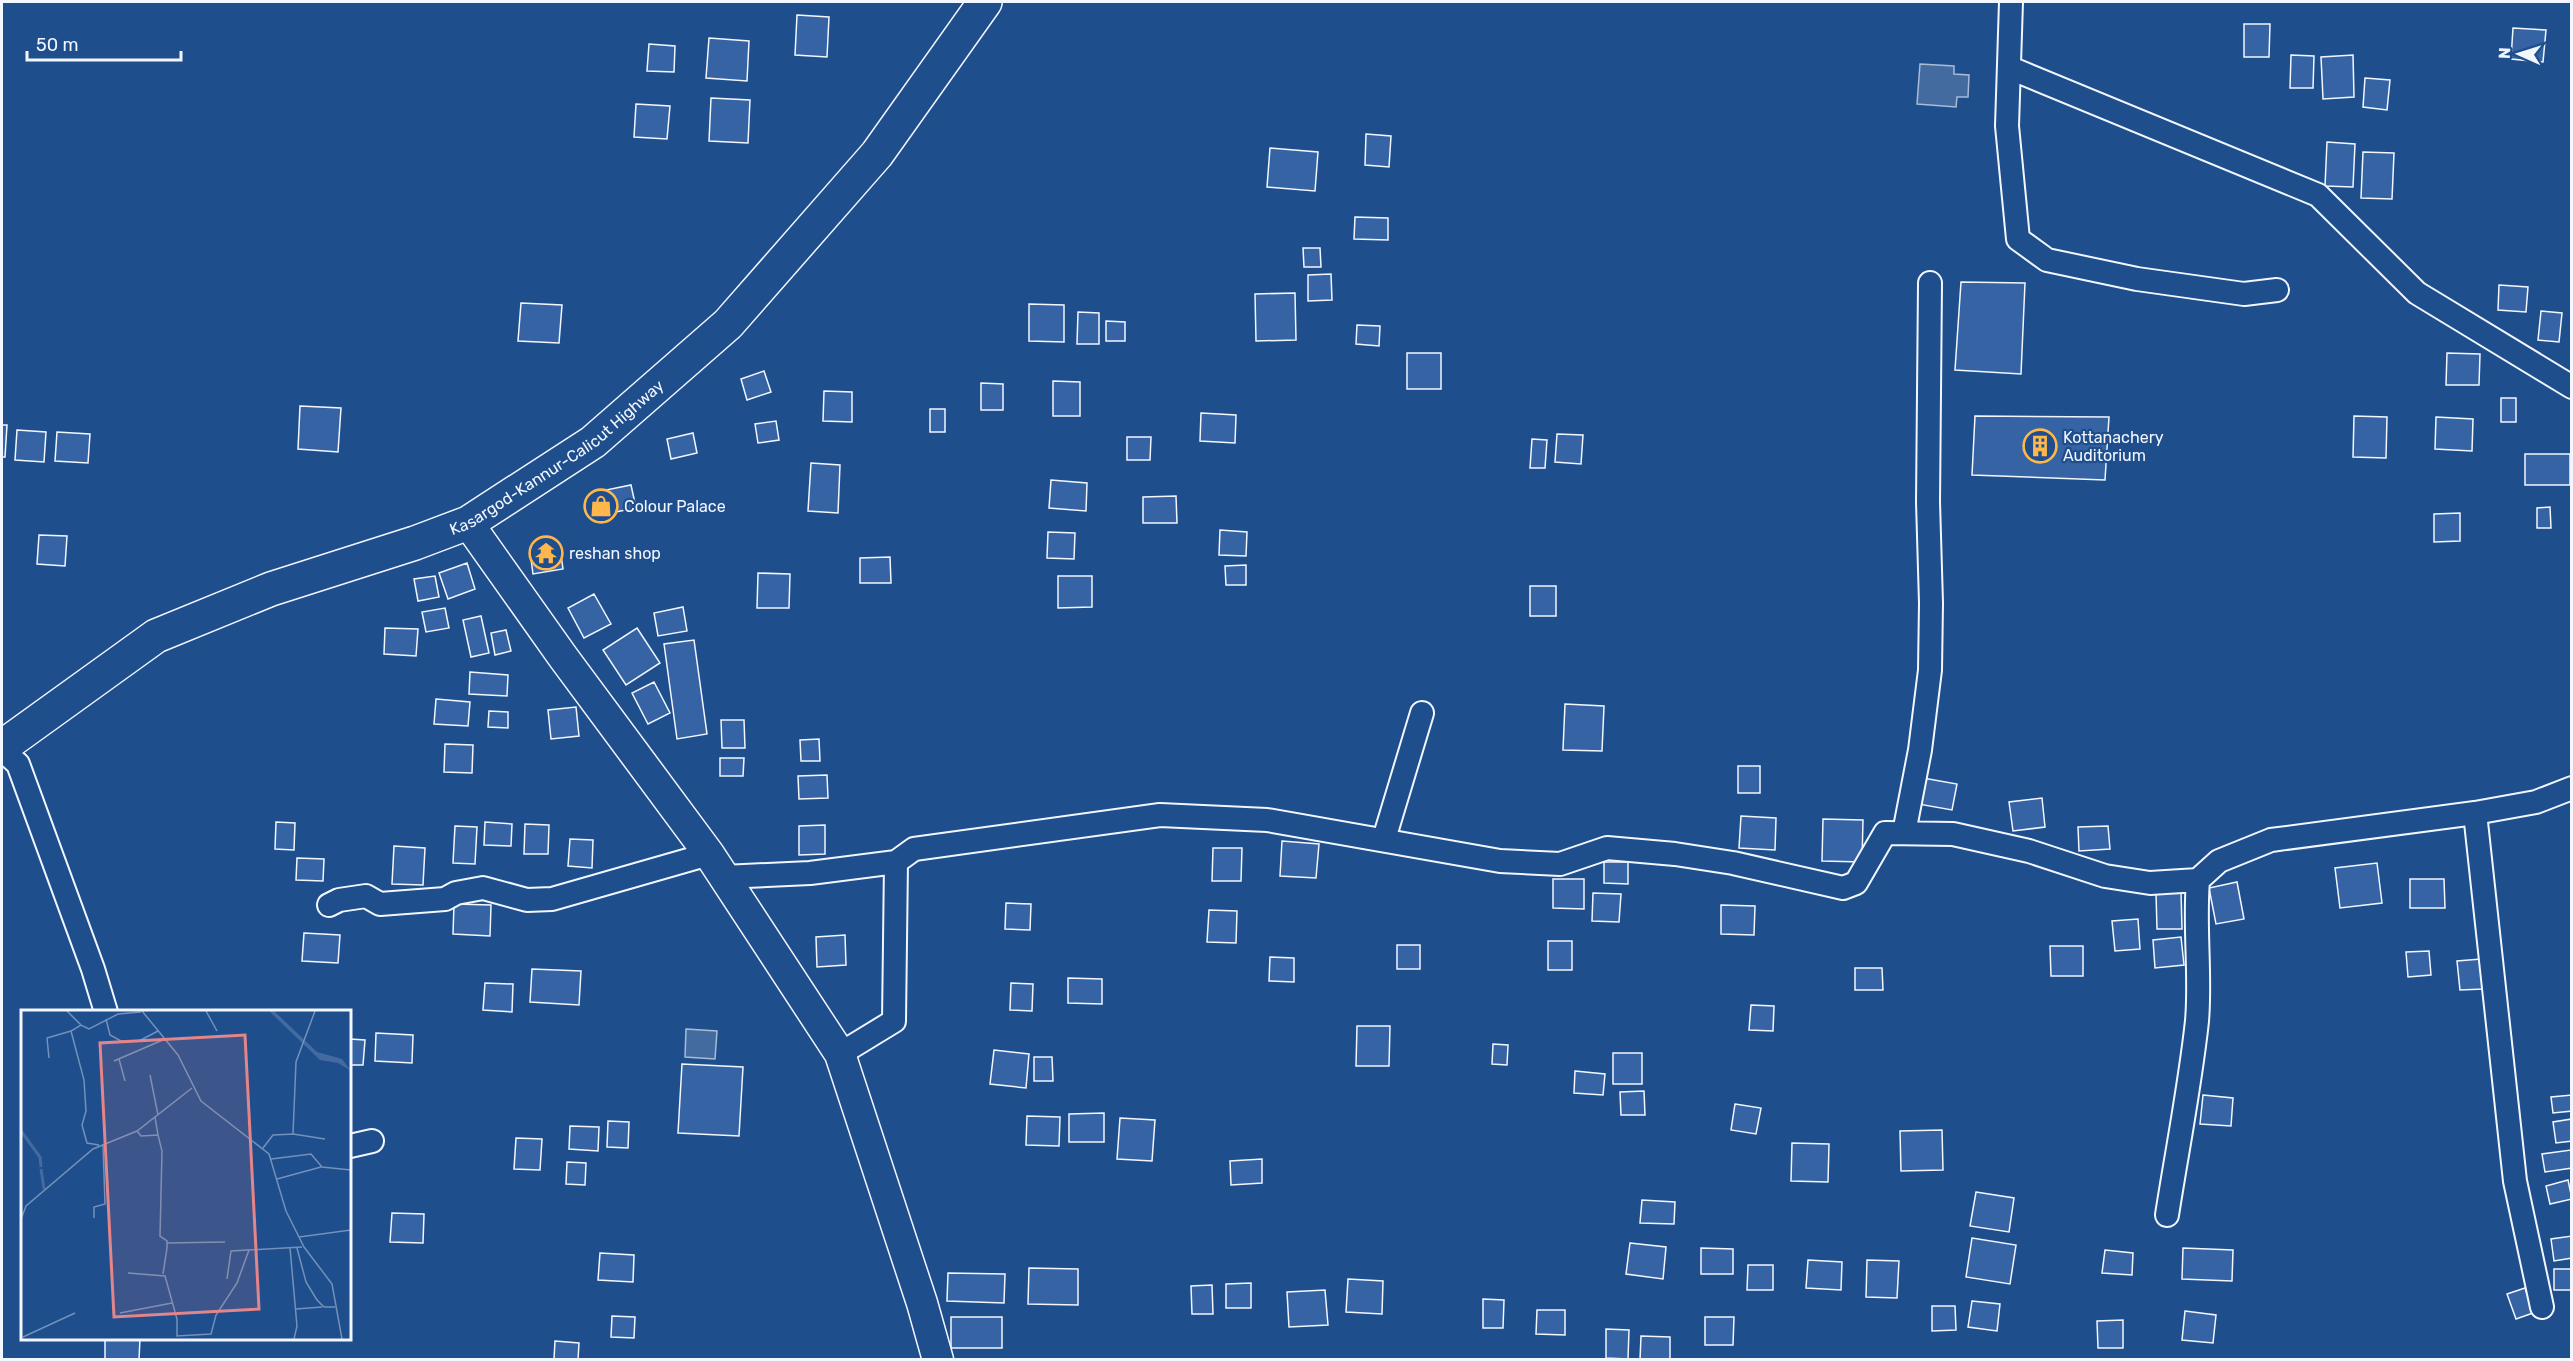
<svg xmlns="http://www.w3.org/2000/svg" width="2573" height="1361" font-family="Rubik,sans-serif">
	<rect width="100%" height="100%" fill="#1f4e8c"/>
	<path fill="#446ba0" stroke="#a8bbd7" stroke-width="1.5" d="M 1920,64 L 1954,66 L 1954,74 L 1969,75 L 1968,97 L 1957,97 L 1956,107 L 1917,104 Z
		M 686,1029 L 717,1031 L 715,1059 L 685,1057 Z"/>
	<path fill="#3563a3" stroke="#f2f6ff" stroke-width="1.5" d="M 797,15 L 829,17 L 827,57 L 795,55 Z
		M 2244,24 L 2270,24 L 2269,57 L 2244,57 Z
		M 2513,28 L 2546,30 L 2543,62 L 2511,59 Z
		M 709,38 L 749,41 L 747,81 L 706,78 Z
		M 649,44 L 675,46 L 674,72 L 647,71 Z
		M 2291,55 L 2314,56 L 2313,88 L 2290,88 Z
		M 2353,55 L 2354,97 L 2323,99 L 2321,57 Z
		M 2365,78 L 2390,80 L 2387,110 L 2363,107 Z
		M 711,98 L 750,100 L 748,143 L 709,141 Z
		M 636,104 L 670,106 L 667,139 L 634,137 Z
		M 1366,134 L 1391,136 L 1389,167 L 1365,165 Z
		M 2327,142 L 2355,144 L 2353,187 L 2325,186 Z
		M 1270,148 L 1318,152 L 1315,191 L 1267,187 Z
		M 2363,152 L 2394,153 L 2392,199 L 2361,198 Z
		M 1355,217 L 1388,218 L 1388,240 L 1354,239 Z
		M 1303,248 L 1320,248 L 1321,267 L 1304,267 Z
		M 1331,274 L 1332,300 L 1308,301 L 1308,275 Z
		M 1961,282 L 2025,283 L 2021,374 L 1955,370 Z
		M 2499,285 L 2528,287 L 2526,312 L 2498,310 Z
		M 1295,293 L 1296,340 L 1256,341 L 1255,294 Z
		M 521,303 L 562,305 L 559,343 L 518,341 Z
		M 1029,304 L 1064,305 L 1064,342 L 1029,341 Z
		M 2541,311 L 2562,313 L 2559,342 L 2538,340 Z
		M 1078,312 L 1099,313 L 1099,344 L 1077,344 Z
		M 1106,321 L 1125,322 L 1125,341 L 1106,341 Z
		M 1357,325 L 1380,326 L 1379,346 L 1356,344 Z
		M 1407,353 L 1441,353 L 1441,389 L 1407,389 Z
		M 2447,353 L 2480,354 L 2479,385 L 2446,385 Z
		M 764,371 L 771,392 L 747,400 L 741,379 Z
		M 1053,381 L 1080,382 L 1080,416 L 1053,416 Z
		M 981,383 L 1003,384 L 1003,410 L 981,410 Z
		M 824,391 L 852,392 L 852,422 L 823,421 Z
		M 2501,398 L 2516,398 L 2516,422 L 2501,422 Z
		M 300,406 L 341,408 L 338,452 L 298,449 Z
		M 930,409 L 945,409 L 945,432 L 930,432 Z
		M 1201,413 L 1236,415 L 1235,443 L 1200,441 Z
		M 1975,416 L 2109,417 L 2105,480 L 1972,475 Z
		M 2354,416 L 2387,417 L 2386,458 L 2353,457 Z
		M 2436,417 L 2473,419 L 2472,451 L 2435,449 Z
		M 776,421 L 779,440 L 758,443 L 755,424 Z
		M 2,425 L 7,425 L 5,457 L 2,457 Z
		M 17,430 L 46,432 L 44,462 L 15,460 Z
		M 57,432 L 90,434 L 88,463 L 55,461 Z
		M 693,433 L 697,453 L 671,459 L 667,439 Z
		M 1557,434 L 1583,435 L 1581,464 L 1555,462 Z
		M 1127,437 L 1151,437 L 1150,460 L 1127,460 Z
		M 1532,439 L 1547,440 L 1545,468 L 1530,468 Z
		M 2525,454 L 2570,454 L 2570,485 L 2525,485 Z
		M 811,463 L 840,465 L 838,513 L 808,511 Z
		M 1051,480 L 1087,483 L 1086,511 L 1049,508 Z
		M 631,485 L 636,508 L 610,513 L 606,490 Z
		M 1176,496 L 1177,523 L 1143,523 L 1143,497 Z
		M 2550,507 L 2551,528 L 2537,528 L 2537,508 Z
		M 2460,513 L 2460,541 L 2434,542 L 2434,514 Z
		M 1220,530 L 1247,532 L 1246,556 L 1219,555 Z
		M 1048,532 L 1075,533 L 1074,559 L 1047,558 Z
		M 39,535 L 67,536 L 65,566 L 37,564 Z
		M 560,548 L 563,569 L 533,574 L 530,552 Z
		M 890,557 L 891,583 L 860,583 L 860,558 Z
		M 467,563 L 475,589 L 448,599 L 439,573 Z
		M 1246,565 L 1246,585 L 1226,585 L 1225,566 Z
		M 758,573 L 790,574 L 789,608 L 757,608 Z
		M 435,576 L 439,597 L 418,601 L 414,579 Z
		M 1058,576 L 1092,576 L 1092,607 L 1058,608 Z
		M 1530,586 L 1556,586 L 1556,616 L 1530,616 Z
		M 594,594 L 611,624 L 584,638 L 568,608 Z
		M 683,607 L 687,631 L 658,636 L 654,613 Z
		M 445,608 L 449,628 L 426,632 L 422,612 Z
		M 481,616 L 489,653 L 471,657 L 463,620 Z
		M 385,628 L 418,629 L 416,656 L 384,654 Z
		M 637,628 L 660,663 L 626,685 L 603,650 Z
		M 506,630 L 511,651 L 495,655 L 491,633 Z
		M 694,640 L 707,734 L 677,739 L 664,644 Z
		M 470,672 L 508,675 L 507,696 L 469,694 Z
		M 654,682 L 670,713 L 648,724 L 632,693 Z
		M 436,699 L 470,702 L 468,726 L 434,724 Z
		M 1565,704 L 1604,706 L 1602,751 L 1563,750 Z
		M 576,707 L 579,736 L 551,739 L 548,710 Z
		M 489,711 L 508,712 L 508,728 L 488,727 Z
		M 721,720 L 744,720 L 745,748 L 722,748 Z
		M 819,739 L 820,761 L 801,761 L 800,740 Z
		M 445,744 L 473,745 L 472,773 L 444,772 Z
		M 720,758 L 744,758 L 743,776 L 720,776 Z
		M 1738,766 L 1760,766 L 1760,793 L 1738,793 Z
		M 827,775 L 828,798 L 799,799 L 798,776 Z
		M 1923,778 L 1957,784 L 1952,810 L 1918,804 Z
		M 2042,798 L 2045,827 L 2013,831 L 2009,802 Z
		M 1741,816 L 1776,818 L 1775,850 L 1739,848 Z
		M 1823,819 L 1863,820 L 1862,862 L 1822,861 Z
		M 276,822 L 295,823 L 294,850 L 275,849 Z
		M 485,822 L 512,824 L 511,846 L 484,845 Z
		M 525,824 L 549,825 L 548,854 L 524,854 Z
		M 825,825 L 825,854 L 799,855 L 799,826 Z
		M 455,826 L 477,827 L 475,864 L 453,863 Z
		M 2108,826 L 2110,849 L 2079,851 L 2078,827 Z
		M 570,839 L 593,840 L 592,868 L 568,866 Z
		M 1282,841 L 1319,844 L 1316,878 L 1280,876 Z
		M 394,846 L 425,848 L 423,885 L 392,884 Z
		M 1213,848 L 1242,848 L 1241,881 L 1212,881 Z
		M 297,858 L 324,859 L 323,881 L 296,880 Z
		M 1604,862 L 1628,862 L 1628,884 L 1604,883 Z
		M 2377,863 L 2382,903 L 2340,908 L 2335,868 Z
		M 1553,879 L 1584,879 L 1584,909 L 1553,908 Z
		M 2410,879 L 2444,879 L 2445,908 L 2410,908 Z
		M 2237,882 L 2244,919 L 2216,924 L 2209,888 Z
		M 2181,892 L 2182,929 L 2157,929 L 2156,893 Z
		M 1593,893 L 1621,894 L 1619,922 L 1592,921 Z
		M 1006,903 L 1031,904 L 1030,930 L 1005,929 Z
		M 454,904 L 491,905 L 490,936 L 453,934 Z
		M 1721,905 L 1755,906 L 1754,935 L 1721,934 Z
		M 1209,910 L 1237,911 L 1236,943 L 1207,942 Z
		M 2138,919 L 2140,949 L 2115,951 L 2112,921 Z
		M 304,933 L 340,935 L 338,963 L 302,961 Z
		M 845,935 L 846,965 L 817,967 L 816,937 Z
		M 2181,937 L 2184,965 L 2155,968 L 2153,940 Z
		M 1548,941 L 1572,941 L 1572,970 L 1548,970 Z
		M 1397,945 L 1420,945 L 1420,969 L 1397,969 Z
		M 2050,946 L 2083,946 L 2083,976 L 2051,976 Z
		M 2429,951 L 2431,975 L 2408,977 L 2406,952 Z
		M 1270,957 L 1294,958 L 1294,982 L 1269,981 Z
		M 2481,959 L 2484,989 L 2460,990 L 2457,961 Z
		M 1855,968 L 1882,968 L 1883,990 L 1855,990 Z
		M 532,969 L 581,971 L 579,1005 L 530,1002 Z
		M 1068,978 L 1102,979 L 1102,1004 L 1068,1003 Z
		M 485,983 L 513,984 L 512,1012 L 483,1010 Z
		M 1011,983 L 1033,984 L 1032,1011 L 1010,1010 Z
		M 1751,1005 L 1774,1006 L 1773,1031 L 1749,1030 Z
		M 1357,1026 L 1390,1026 L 1389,1066 L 1356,1066 Z
		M 376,1033 L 413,1035 L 412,1063 L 375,1061 Z
		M 350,1039 L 365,1040 L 363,1065 L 350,1065 Z
		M 1493,1044 L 1508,1045 L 1507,1065 L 1492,1064 Z
		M 994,1050 L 1029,1054 L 1026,1088 L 990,1084 Z
		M 1613,1053 L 1642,1053 L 1642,1084 L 1613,1084 Z
		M 1034,1057 L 1052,1057 L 1053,1081 L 1034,1081 Z
		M 682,1064 L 743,1067 L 739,1136 L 678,1133 Z
		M 1575,1071 L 1605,1074 L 1603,1095 L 1574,1093 Z
		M 1644,1091 L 1645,1115 L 1621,1115 L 1620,1092 Z
		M 2203,1095 L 2233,1098 L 2231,1126 L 2200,1124 Z
		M 2572,1095 L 2572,1111 L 2553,1113 L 2551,1097 Z
		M 1735,1104 L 1761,1108 L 1756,1134 L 1731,1130 Z
		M 1104,1113 L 1104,1142 L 1069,1142 L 1069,1114 Z
		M 1027,1116 L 1060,1117 L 1059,1146 L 1026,1145 Z
		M 1120,1118 L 1155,1120 L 1152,1161 L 1117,1159 Z
		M 2572,1119 L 2572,1141 L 2556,1143 L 2553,1122 Z
		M 608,1121 L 629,1122 L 628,1148 L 607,1147 Z
		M 570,1126 L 599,1127 L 598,1151 L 569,1149 Z
		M 1942,1130 L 1943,1170 L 1901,1171 L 1900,1131 Z
		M 516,1138 L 542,1139 L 540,1170 L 514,1169 Z
		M 1792,1143 L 1829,1144 L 1828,1182 L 1791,1181 Z
		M 2571,1150 L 2572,1168 L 2545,1172 L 2542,1154 Z
		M 1262,1159 L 1262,1183 L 1231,1185 L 1230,1161 Z
		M 567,1162 L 586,1163 L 585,1185 L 566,1184 Z
		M 2568,1180 L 2572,1199 L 2550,1204 L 2546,1186 Z
		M 1976,1192 L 2014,1198 L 2009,1232 L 1970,1226 Z
		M 1642,1200 L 1675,1202 L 1674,1224 L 1640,1223 Z
		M 392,1213 L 424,1214 L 423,1243 L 390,1242 Z
		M 2572,1236 L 2572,1258 L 2554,1261 L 2551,1239 Z
		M 1972,1238 L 2016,1245 L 2010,1284 L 1966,1277 Z
		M 1630,1243 L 1666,1247 L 1663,1279 L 1626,1274 Z
		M 1701,1248 L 1733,1249 L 1733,1274 L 1701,1274 Z
		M 2183,1248 L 2233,1250 L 2232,1281 L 2182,1279 Z
		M 2105,1250 L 2133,1253 L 2132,1275 L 2102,1273 Z
		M 600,1253 L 634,1255 L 633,1282 L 598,1280 Z
		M 1808,1260 L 1842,1262 L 1841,1290 L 1806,1288 Z
		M 1867,1260 L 1899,1261 L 1897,1298 L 1866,1297 Z
		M 1748,1265 L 1773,1265 L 1773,1290 L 1747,1290 Z
		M 1029,1268 L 1078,1269 L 1078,1305 L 1028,1304 Z
		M 2554,1269 L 2572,1269 L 2572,1290 L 2554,1290 Z
		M 948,1273 L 1005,1274 L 1004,1303 L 947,1301 Z
		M 1348,1279 L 1383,1281 L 1382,1314 L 1346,1312 Z
		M 1251,1283 L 1251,1308 L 1226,1308 L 1226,1284 Z
		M 1212,1285 L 1213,1314 L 1192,1314 L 1191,1286 Z
		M 2525,1288 L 2533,1313 L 2516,1319 L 2507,1294 Z
		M 1325,1290 L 1328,1325 L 1289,1327 L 1287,1292 Z
		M 1483,1299 L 1504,1300 L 1503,1328 L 1483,1328 Z
		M 1972,1301 L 2000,1304 L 1997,1331 L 1968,1327 Z
		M 1932,1306 L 1955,1306 L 1956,1330 L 1932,1331 Z
		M 1537,1310 L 1565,1310 L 1565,1335 L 1536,1334 Z
		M 2185,1311 L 2216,1315 L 2213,1343 L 2182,1340 Z
		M 612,1316 L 635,1317 L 634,1338 L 611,1337 Z
		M 951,1317 L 1002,1317 L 1002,1348 L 951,1348 Z
		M 1705,1317 L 1734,1317 L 1733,1345 L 1705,1345 Z
		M 2123,1320 L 2123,1348 L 2098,1348 L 2097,1321 Z
		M 1606,1329 L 1629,1330 L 1628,1359 L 1606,1358 Z
		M 1641,1336 L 1670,1337 L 1670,1360 L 1640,1360 Z
		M 105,1338 L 140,1338 L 139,1360 L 105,1359 Z
		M 555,1341 L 579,1343 L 578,1360 L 554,1359 Z"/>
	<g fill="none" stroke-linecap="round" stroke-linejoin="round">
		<defs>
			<path id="minor" d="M 2011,2 L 2007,126 L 2018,239 L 2047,260 L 2137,279 L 2244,294 L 2277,290
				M 2010,68 L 2318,195 L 2417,293 L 2572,387
				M 2,750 L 18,764 L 93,969 L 106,1012
				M 2475,813 L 2515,1181 L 2542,1307
				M 1904,833 L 1920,750 L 1930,670 L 1931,603 L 1928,502 L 1930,283
				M 1384,839 L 1422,713
				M 723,877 L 810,873 L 896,862
				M 329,905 L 339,900 L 366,896 L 380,904 L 445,899 L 456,893 L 483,888 L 527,900 L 552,899 L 709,854
				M 840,1054 L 894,1021 L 896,862 L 914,849 L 1160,815 L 1267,820 L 1500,861 L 1560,864 L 1607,848 L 1675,854 L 1733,863 L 1843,888 L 1856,883 L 1885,833 L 1953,834 L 2029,851 L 2105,876 L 2150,883 L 2198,880
				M 350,1146 L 372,1141
				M 2167,1215 C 2177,1151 2190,1086 2197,1021 C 2201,974 2194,927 2198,880 L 2219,861 L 2271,840 L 2475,813 L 2536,802 L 2572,788"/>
			<path id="major" d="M 468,523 L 563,657 L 709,854 L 840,1054 L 922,1303 L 938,1360"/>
			<g id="highway">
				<path id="s1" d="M 2,747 L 156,636 L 271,589 L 415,543 L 468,523 L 593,442 L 728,324 L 877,154 L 985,2"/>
			</g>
		</defs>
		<use href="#minor" stroke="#f2f6ff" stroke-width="26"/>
		<use href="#major" stroke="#f2f6ff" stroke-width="33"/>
		<use href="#highway" stroke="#f2f6ff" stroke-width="36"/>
		<use href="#minor" stroke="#1f4e8c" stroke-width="22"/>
		<use href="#major" stroke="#1f4e8c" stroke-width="30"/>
		<use href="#highway" stroke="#1f4e8c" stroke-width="33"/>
	</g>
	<defs>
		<symbol id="building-ring" viewBox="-11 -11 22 22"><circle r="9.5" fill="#1f4e8c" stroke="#ffb74d" stroke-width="1.5"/><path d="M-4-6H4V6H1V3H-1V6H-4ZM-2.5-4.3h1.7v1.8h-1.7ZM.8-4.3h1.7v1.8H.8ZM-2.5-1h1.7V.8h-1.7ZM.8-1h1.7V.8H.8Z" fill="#ffb74d"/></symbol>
		<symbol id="shop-ring" viewBox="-11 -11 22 22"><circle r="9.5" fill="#1f4e8c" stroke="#ffb74d" stroke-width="1.5"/><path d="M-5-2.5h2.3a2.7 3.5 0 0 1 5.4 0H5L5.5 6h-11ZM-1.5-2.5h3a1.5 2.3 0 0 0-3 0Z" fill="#ffb74d"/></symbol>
		<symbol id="temple-ring" viewBox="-11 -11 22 22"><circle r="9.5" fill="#1f4e8c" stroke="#ffb74d" stroke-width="1.5"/><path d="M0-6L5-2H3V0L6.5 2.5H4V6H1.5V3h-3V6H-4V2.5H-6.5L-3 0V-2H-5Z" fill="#ffb74d"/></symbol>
	</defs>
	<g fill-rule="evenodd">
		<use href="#building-ring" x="2021" y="427" width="38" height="38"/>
		<use href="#shop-ring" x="582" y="487" width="38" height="38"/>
		<use href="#temple-ring" x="527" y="534" width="38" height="38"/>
	</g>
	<g text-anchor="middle" stroke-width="4.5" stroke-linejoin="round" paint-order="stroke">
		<g font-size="16" fill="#f2f6ff" stroke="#1f4e8c" text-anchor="start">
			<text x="2063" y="443">Kottanachery<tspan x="2063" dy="18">Auditorium</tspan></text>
			<text x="624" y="512">Colour Palace</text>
			<text x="569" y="559">reshan shop</text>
		</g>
		<g font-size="16" fill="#f2f6ff" stroke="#1f4e8c">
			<text dy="6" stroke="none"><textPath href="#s1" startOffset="632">Kasargod-Kannur-Calicut Highway</textPath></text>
		</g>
	</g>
	<g transform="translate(21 1010)">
		<rect width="330" height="330" fill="#1f4e8c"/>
		<path d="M 248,1 L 253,1 L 296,42 L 321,49 L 330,61 L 317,53 L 299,50 Z" fill="#446ba0"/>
		<path fill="none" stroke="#446ba0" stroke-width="3" d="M 0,121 L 19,147 L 20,157M 20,159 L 23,179"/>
		<path fill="none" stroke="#7391ba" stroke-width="1.5" d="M 46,1 L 60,15M 121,1 L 157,45 L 180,91 L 248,144 L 265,201 L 283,237 L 311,274 L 321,329M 185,1 L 196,21M 85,9 L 89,25 L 100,31 L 118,31 L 137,21M 28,48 L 26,28 L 50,21M 98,49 L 104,71M 93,51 L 144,29M 129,65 L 137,105M 134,107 L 137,125M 116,121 L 120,126 L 137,125 L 141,141 L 139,226 L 146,231 L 146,238 L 142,264M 272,124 L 304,129M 78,135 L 66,133 L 61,115 L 65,101 L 63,70 L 50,21 L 60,15 L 68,19 L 97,4 L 120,2M 242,138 L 252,125 L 272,124 L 275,52 L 294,1M 250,149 L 290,144 L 301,157 L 330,160M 256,169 L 300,157M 73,208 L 73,197 L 84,194 L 82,135M 0,209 L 5,196 L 72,139 L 116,121 L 171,78M 278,227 L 330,220M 146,233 L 204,232M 269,238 L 276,316 L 273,329M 276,238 L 285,272 L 296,290 L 303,297 L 314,297M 107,263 L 144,266 L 156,309 L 156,326 L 190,324 L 195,305 L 216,273 L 228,240M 206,269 L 210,241 L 281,237M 275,299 L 301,297M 99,303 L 151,293M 2,327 L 54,303"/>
		<path fill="#e38589" fill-opacity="0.15" stroke="#e38589" stroke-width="3" d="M 224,25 L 238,299 L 93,307 L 79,33 Z"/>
		<rect width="330" height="330" fill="none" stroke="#f2f6ff" stroke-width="3"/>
	</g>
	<rect width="2573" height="1361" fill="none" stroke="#f2f6ff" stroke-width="6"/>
	<g transform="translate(2519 54) rotate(273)" stroke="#1f4e8c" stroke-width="4.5" paint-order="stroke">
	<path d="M0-4.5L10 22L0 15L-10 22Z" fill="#f2f6ff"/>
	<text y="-9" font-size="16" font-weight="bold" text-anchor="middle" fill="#f2f6ff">N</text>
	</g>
	<path d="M27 51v9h154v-9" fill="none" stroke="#f2f6ff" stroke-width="3"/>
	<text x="36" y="51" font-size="18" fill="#f2f6ff" stroke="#1f4e8c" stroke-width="4.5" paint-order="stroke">50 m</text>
</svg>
